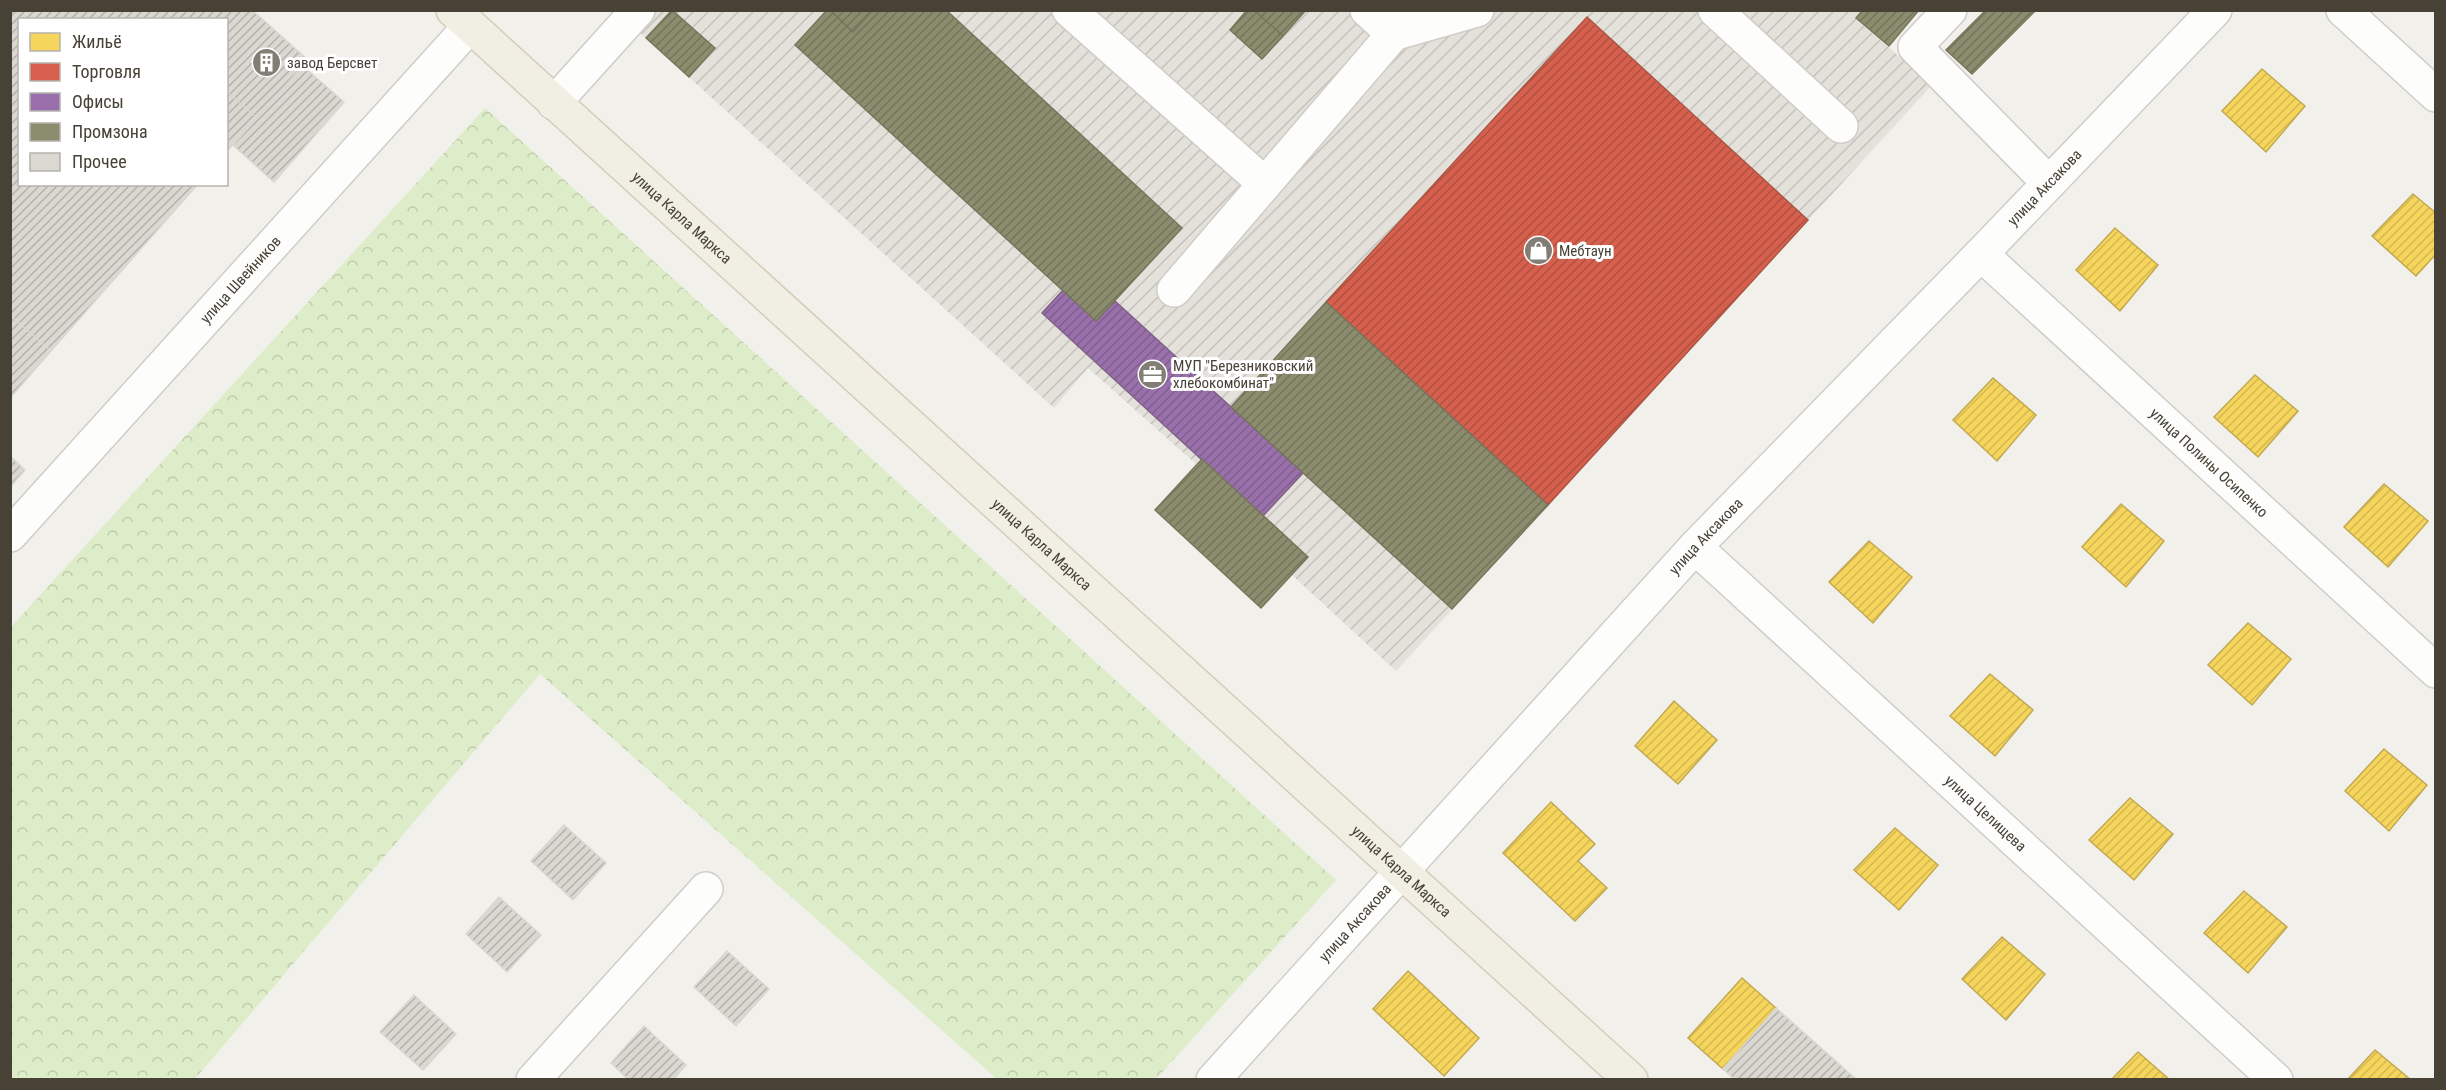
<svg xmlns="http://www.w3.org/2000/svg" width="2446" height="1090" font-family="'Roboto Condensed',sans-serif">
	<defs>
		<pattern id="industrial-furrows" width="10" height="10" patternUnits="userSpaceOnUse" patternTransform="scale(1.5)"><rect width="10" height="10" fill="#e4e1db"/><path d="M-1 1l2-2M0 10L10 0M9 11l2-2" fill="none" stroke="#c5c2bd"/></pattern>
		<pattern id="forest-crowns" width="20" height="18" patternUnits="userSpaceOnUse" patternTransform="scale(1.5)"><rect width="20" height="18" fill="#ddedc9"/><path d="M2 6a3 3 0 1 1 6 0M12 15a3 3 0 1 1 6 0" fill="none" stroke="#bfccad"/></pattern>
		<pattern id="homes-hatch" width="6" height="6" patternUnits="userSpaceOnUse" patternTransform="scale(1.5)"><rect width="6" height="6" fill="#f6d55c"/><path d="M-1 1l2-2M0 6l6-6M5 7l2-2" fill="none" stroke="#d4b851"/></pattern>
		<pattern id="shops-hatch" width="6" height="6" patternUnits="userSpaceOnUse" patternTransform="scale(1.5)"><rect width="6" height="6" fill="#d6604d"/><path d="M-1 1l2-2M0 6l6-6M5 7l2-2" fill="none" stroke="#af5141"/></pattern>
		<pattern id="offices-hatch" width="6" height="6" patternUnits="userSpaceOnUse" patternTransform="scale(1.5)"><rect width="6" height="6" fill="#9970ab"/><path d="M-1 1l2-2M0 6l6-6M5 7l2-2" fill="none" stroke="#7f5e8c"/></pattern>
		<pattern id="industry-hatch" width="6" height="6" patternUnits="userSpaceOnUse" patternTransform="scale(1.5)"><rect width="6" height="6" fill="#8c8c6e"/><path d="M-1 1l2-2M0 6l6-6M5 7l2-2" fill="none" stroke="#74745b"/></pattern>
		<pattern id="building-hatch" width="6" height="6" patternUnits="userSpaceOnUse" patternTransform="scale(1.5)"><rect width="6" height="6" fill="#dbd8d2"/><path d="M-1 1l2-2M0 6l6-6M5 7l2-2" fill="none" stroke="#b3b1ab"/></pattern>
	</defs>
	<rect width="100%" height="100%" fill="#f1f0ea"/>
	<path fill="url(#industrial-furrows)" d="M 616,11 L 1862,11 L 1856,19 L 1932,85 L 1396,671 L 1292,575 L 1261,608 L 1155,510 L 1196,464 L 1088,368 L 1054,408 Z"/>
	<path fill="url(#forest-crowns)" d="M 485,108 L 1336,880 L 1156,1079 L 997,1079 L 540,674 L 195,1079 L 11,1079 L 11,627 Z"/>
	<path fill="url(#homes-hatch)" stroke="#c2a951" stroke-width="1.5" d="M 2262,69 L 2305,106 L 2266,152 L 2222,111 Z
		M 2413,194 L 2436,213 L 2436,254 L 2416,276 L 2372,236 Z
		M 2115,228 L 2158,265 L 2120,311 L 2076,270 Z
		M 2255,375 L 2298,411 L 2258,457 L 2214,417 Z
		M 1993,378 L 2036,415 L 1997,461 L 1953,420 Z
		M 2384,484 L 2428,521 L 2388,567 L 2344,527 Z
		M 2121,504 L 2164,541 L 2126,587 L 2082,547 Z
		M 1869,541 L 1912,577 L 1873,623 L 1829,582 Z
		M 2248,623 L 2291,659 L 2252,705 L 2208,665 Z
		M 1990,674 L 2033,710 L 1995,756 L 1950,716 Z
		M 1674,701 L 1717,740 L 1678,784 L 1635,746 Z
		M 2384,749 L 2427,785 L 2389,831 L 2345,791 Z
		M 2130,798 L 2173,834 L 2134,880 L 2089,840 Z
		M 1551,802 L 1595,844 L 1578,861 L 1607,888 L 1575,921 L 1503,853 Z
		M 1895,828 L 1938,865 L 1899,910 L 1854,870 Z
		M 2244,891 L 2287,927 L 2248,973 L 2204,933 Z
		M 2002,937 L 2045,974 L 2006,1020 L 1962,979 Z
		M 1408,971 L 1479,1038 L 1444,1076 L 1373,1009 Z
		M 1742,978 L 1776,1008 L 1723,1069 L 1688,1038 Z
		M 2375,1050 L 2411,1080 L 2347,1080 Z
		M 2138,1052 L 2170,1080 L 2111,1080 Z"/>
	<path fill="url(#shops-hatch)" stroke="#ab5746" stroke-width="1.5" d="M 1587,17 L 1808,220 L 1548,505 L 1326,302 Z"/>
	<path fill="url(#offices-hatch)" stroke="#806288" stroke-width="1.5" d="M 1063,290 L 1096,321 L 1115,301 L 1303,473 L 1263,516 L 1042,313 Z"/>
	<path fill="url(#industry-hatch)" stroke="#77765d" stroke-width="1.5" d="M 672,10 L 715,48 L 689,77 L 646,38 Z
		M 827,10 L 830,10 L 853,32 L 873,10 L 946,10 L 1182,228 L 1096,321 L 795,45 Z
		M 830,10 L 873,10 L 853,32 Z
		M 1247,10 L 1254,10 L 1283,36 L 1262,59 L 1230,30 Z
		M 1254,10 L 1306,10 L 1283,36 Z
		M 1863,10 L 1919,10 L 1889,46 L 1856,18 Z
		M 1986,10 L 2036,10 L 1972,74 L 1946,50 Z
		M 1326,302 L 1548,505 L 1452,609 L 1231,407 Z
		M 1202,459 L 1308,557 L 1261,608 L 1155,510 Z"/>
	<path fill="url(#building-hatch)" stroke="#d9d7d0" stroke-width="1.5" d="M 10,10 L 165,10 L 157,20 L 20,20 L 20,175 L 10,185 Z
		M 165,10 L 252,10 L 308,60 L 257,118 L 226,91 L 226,20 L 157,20 Z
		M 303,66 L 344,102 L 274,182 L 233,145 Z
		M 226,91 L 257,118 L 226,152 Z
		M 20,175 L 20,184 L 198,184 L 51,351 L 10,315 L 10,185 Z
		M 10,315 L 51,351 L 10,398 Z
		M 10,456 L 25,470 L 10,487 Z
		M 564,825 L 606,863 L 573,900 L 531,861 Z
		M 499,897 L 541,935 L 507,972 L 466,934 Z
		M 727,951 L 769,989 L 736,1026 L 694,987 Z
		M 414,995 L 456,1034 L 423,1070 L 380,1032 Z
		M 1776,1008 L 1857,1080 L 1735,1080 L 1723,1069 Z
		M 644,1026 L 686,1065 L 673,1080 L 629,1080 L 611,1063 Z"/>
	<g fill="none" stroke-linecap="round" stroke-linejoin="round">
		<defs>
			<g id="minor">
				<path d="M 1069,10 L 1265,184"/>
				<path d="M 1367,10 L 1393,34 L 1477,10"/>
				<path d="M 1715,10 L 1841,126"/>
				<path d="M 1950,10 L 1915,47 L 2049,183"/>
				<path d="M 2343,10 L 2436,95"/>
				<path d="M 554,103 L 638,10"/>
				<path id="s1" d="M 1981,254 L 2436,671"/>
				<path d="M 1174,290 L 1414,10"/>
				<path id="s2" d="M 10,535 L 470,26"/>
				<path id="s3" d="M 1695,547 L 2276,1080"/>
				<path d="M 533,1080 L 706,889"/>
				<path id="s4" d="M 1213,1080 L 1695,547 L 1981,254 L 2215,10"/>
			</g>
			<g id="major">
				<path id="s5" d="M 453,10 L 1631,1080"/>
			</g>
		</defs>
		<use href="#minor" stroke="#cfcdc7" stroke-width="36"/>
		<use href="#major" stroke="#d4cdb7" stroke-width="36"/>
		<use href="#minor" stroke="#fdfdfc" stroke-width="33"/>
		<use href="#major" stroke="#f1eee4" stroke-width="33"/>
	</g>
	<defs>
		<symbol id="building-disc" viewBox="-11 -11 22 22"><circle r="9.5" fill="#827e75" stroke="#fff"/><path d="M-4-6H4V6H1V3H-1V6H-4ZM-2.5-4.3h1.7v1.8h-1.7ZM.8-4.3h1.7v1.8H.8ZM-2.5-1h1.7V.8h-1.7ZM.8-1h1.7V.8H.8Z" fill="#fff"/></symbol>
		<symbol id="shop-disc" viewBox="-11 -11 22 22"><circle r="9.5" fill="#827e75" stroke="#fff"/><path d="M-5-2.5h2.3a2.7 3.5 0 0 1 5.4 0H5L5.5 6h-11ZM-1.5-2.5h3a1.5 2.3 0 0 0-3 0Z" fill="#fff"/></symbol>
		<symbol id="office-disc" viewBox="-11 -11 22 22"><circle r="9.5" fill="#827e75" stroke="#fff"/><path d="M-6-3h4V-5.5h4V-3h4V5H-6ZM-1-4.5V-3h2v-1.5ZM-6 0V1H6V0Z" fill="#fff"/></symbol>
	</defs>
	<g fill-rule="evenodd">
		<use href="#building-disc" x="250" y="46" width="33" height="33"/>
		<use href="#shop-disc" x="1522" y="234" width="33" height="33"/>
		<use href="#office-disc" x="1136" y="358" width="33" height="33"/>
	</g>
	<g text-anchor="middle" stroke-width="6" stroke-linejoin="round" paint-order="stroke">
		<g font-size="15" fill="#474136" stroke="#fff" text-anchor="start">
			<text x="287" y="68">завод Берсвет</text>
			<text x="1559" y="256">Мебтаун</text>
			<text x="1173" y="371">МУП "Березниковский<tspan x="1173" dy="17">хлебокомбинат"</tspan></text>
		</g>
		<g font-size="15" fill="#474136" stroke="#fff">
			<text dy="5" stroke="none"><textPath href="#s4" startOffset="1220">улица Аксакова</textPath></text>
			<text dy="5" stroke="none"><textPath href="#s5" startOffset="309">улица Карла Маркса</textPath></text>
			<text dy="5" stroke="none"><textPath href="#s2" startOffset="344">улица Швейников</textPath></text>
			<text dy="5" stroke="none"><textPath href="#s1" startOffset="309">улица Полины Осипенко</textPath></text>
			<text dy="5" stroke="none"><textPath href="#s4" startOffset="734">улица Аксакова</textPath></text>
			<text dy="5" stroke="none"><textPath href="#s5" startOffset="795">улица Карла Маркса</textPath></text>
			<text dy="5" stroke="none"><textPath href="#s3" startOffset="394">улица Целищева</textPath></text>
			<text dy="5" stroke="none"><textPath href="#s5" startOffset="1281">улица Карла Маркса</textPath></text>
			<text dy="5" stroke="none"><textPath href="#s4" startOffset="212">улица Аксакова</textPath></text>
		</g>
	</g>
	<rect width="2446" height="1090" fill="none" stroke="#474136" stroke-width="24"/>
	<rect x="18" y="18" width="210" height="168" fill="#ffffff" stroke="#b5b3af" stroke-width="1.5"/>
	<rect x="30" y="33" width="30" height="18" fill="#f6d55c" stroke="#b5b3af" stroke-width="1.5"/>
	<text x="72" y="48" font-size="18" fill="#474136">Жильё</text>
	<rect x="30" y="63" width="30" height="18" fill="#d6604d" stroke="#b5b3af" stroke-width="1.5"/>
	<text x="72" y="78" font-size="18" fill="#474136">Торговля</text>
	<rect x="30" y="93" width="30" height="18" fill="#9970ab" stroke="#b5b3af" stroke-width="1.5"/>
	<text x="72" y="108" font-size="18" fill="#474136">Офисы</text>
	<rect x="30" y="123" width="30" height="18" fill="#8c8c6e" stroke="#b5b3af" stroke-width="1.5"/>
	<text x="72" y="138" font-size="18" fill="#474136">Промзона</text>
	<rect x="30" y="153" width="30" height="18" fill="#dbd8d2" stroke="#b5b3af" stroke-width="1.5"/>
	<text x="72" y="168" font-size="18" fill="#474136">Прочее</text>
</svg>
